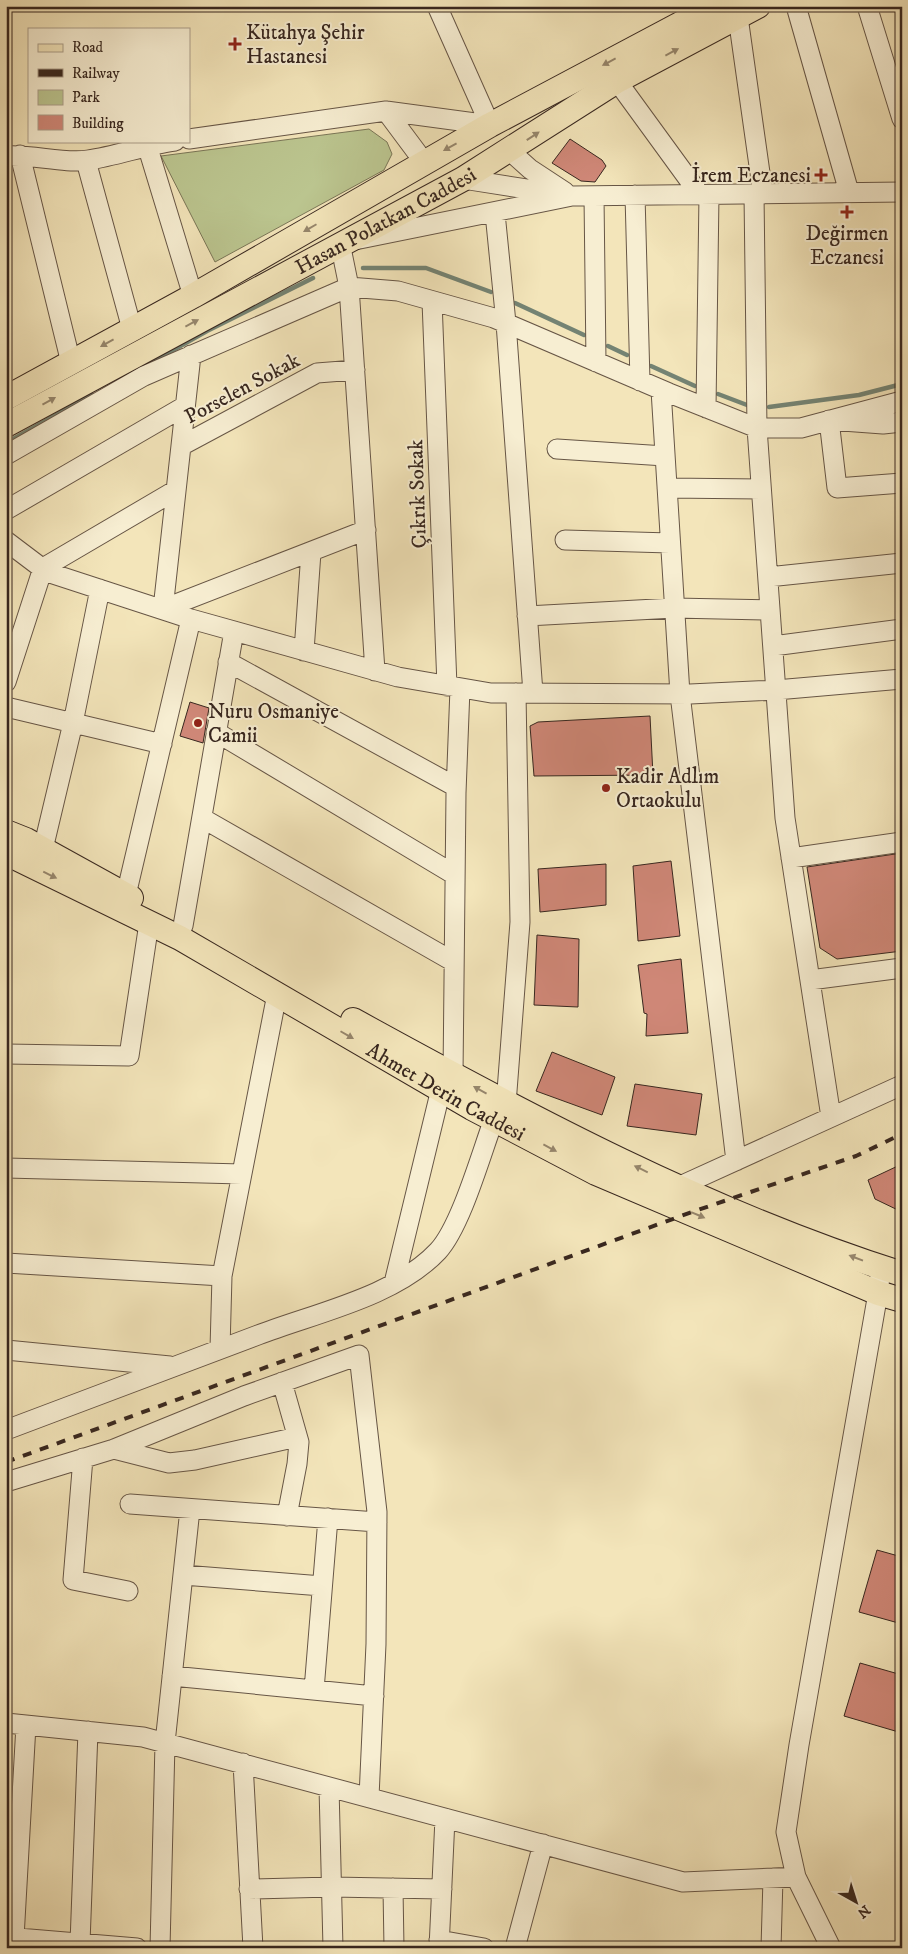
<svg xmlns="http://www.w3.org/2000/svg" width="908" height="1954" font-family="'IM FELL DW Pica',serif">
	<rect width="100%" height="100%" fill="#f3e5ba"/>
	<filter id="stains"><feTurbulence type="fractalNoise" baseFrequency=".004" numOctaves="4"/><feColorMatrix values="0 0 0 0 .2 0 0 0 0 .09 0 0 0 0 .02 0 0 0 .5 -.17"/></filter>
	<radialGradient id="worn" r=".72"><stop offset=".6" stop-color="#630" stop-opacity="0"/><stop offset="1" stop-color="#630" stop-opacity=".3"/></radialGradient>
	<path fill="#bbc58f" stroke="#7a7657" d="M 369,129 L 387,142 L 392,154 L 384,170 L 215,262 L 161,156 Z"/>
	<g fill="none" stroke-linecap="round" stroke-linejoin="round">
		<path stroke="#748373" stroke-width="4.5" d="M 363,268 L 426,268 L 491,292
			M 515,303 L 584,335
			M 608,346 L 627,355
			M 651,366 L 695,386
			M 143,367 L 207,331 L 313,278
			M 718,394 L 747,405
			M 769,407 L 859,395 L 902,384
			M 6,443 L 92,395"/>
	</g>
	<path fill="#cf8777" stroke="#38271f" d="M 570,139 L 602,160 L 606,166 L 595,182 L 581,181 L 552,163 Z
		M 190,702 L 209,708 L 203,743 L 180,736 Z
		M 650,716 L 653,775 L 534,776 L 530,726 L 538,722 Z
		M 902,853 L 902,951 L 837,959 L 820,948 L 807,867 Z
		M 671,861 L 680,936 L 638,941 L 633,866 Z
		M 606,864 L 606,905 L 540,912 L 538,869 Z
		M 537,935 L 579,939 L 578,1007 L 534,1005 Z
		M 681,959 L 688,1033 L 646,1036 L 647,1014 L 644,1013 L 638,965 Z
		M 552,1052 L 615,1077 L 602,1115 L 536,1091 Z
		M 635,1084 L 702,1094 L 696,1135 L 627,1126 Z
		M 902,1164 L 902,1212 L 875,1199 L 868,1180 Z
		M 877,1550 L 902,1557 L 902,1624 L 859,1612 Z
		M 860,1663 L 902,1675 L 902,1733 L 844,1716 Z"/>
	<g fill="none" stroke-linecap="round" stroke-linejoin="round">
		<defs>
			<path id="minor" d="M 437,6 L 490,125
				M 796,6 L 849,192
				M 867,6 L 902,119
				M 738,17 L 763,194
				M 617,81 L 700,195
				M 386,111 L 424,162
				M 189,139 L 386,111 L 490,125
				M 147,145 L 193,296
				M 510,151 L 530,169 L 565,192
				M 20,155 L 71,363
				M 6,156 C 33,154 63,164 88,160 C 117,156 145,145 175,141
				M 86,161 L 132,329
				M 463,179 L 572,196 L 902,192
				M 754,194 L 757,428 L 785,818 L 831,1117
				M 635,195 L 640,381
				M 594,196 L 596,362
				M 495,213 L 506,323 L 533,693
				M 432,301 L 447,686
				M 191,355 L 163,609 L 366,530
				M 661,390 L 680,694 L 736,1161
				M 706,408 L 709,195
				M 902,422 L 883,424 L 829,420 L 837,488 L 902,483
				M 181,446 L 317,373 L 355,370
				M 557,449 L 665,456
				M 6,455 L 144,376 L 349,287 L 398,291 L 494,318 L 669,393 L 757,428 L 801,428 L 902,401
				M 667,488 L 761,489
				M 6,510 L 185,406
				M 565,540 L 670,543
				M 6,541 L 47,572 L 191,619 L 398,677 L 491,693 L 690,694 L 776,690 L 902,679
				M 768,577 L 902,563
				M 527,616 L 674,608 L 770,610
				M 773,646 L 902,629
				M 304,651 L 311,552
				M 228,662 L 456,787
				M 375,671 L 349,287 L 340,243 L 572,196
				M 6,682 L 43,568 L 176,490
				M 6,707 L 162,744
				M 216,732 L 455,875
				M 202,818 L 454,962
				M 43,849 L 73,723 L 100,589
				M 791,858 L 902,842
				M 126,895 L 191,619
				M 183,926 L 234,631
				M 810,980 L 902,968
				M 6,1054 L 129,1056 L 149,923
				M 453,1075 L 456,793 L 460,688
				M 6,1168 L 242,1174
				M 678,1187 L 902,1085
				M 6,1263 L 222,1276
				M 394,1283 L 441,1089
				M 220,1349 L 222,1276 L 277,994
				M 6,1350 L 170,1366
				M 282,1382 L 299,1442 L 297,1464 L 287,1516
				M 6,1430 C 90,1398 174,1366 258,1335 C 315,1313 395,1297 438,1251 C 461,1226 481,1154 494,1119 L 506,1104 L 520,922 L 516,693
				M 114,1449 L 169,1463 L 195,1460 L 297,1437
				M 83,1458 L 73,1580 L 128,1591
				M 6,1482 L 114,1449 L 244,1396 L 359,1355 L 377,1512 L 376,1644 L 369,1797
				M 130,1504 L 377,1522
				M 183,1575 L 322,1586
				M 172,1676 L 374,1696
				M 314,1690 L 328,1518
				M 6,1723 L 143,1737 L 683,1882 L 796,1877
				M 243,1763 L 253,1948
				M 329,1787 L 333,1948
				M 393,1888 L 394,1948
				M 249,1889 L 332,1887 L 442,1889
				M 6,1937 L 137,1948
				M 14,1938 L 26,1725
				M 439,1940 L 484,1948
				M 80,1943 L 88,1731
				M 160,1948 L 165,1743 L 190,1509
				M 439,1948 L 445,1818
				M 515,1948 L 543,1844
				M 771,1948 L 773,1878
				M 831,1948 L 796,1877 L 786,1832 L 799,1745 L 878,1293 L 881,1268"/>
			<g id="major">
				<path d="M 6,398 L 193,296 L 490,125 L 714,6"/>
				<path id="s1" d="M 6,425 L 463,179 L 617,81 L 758,6"/>
				<path d="M 6,832 L 26,840 L 131,898"/>
				<path id="s2" d="M 6,853 L 180,938 L 472,1108 L 596,1173 L 878,1293 L 902,1300"/>
				<path d="M 353,1020 C 529,1117 709,1213 902,1274"/>
			</g>
		</defs>
		<use href="#minor" stroke="#675646" stroke-width="21"/>
		<use href="#major" stroke="#38271f" stroke-width="26"/>
		<use href="#minor" stroke="#f7eed2" stroke-width="19"/>
		<use href="#major" stroke="#f3e5ba" stroke-width="24"/>
		<path stroke="#38271f" stroke-width="4" stroke-dasharray="9 9" stroke-linecap="butt" d="M 6,1462 L 692,1212 L 856,1156 L 902,1134"/>
	</g>
	<defs><path id="oneway-solid" d="M-6-.8H1V-3.2L6.5 0L1 3.2V.8H-6Z" transform="scale(1.25)"/></defs>
	<g fill="#96866c">
		<use href="#oneway-solid" transform="translate(672 52) rotate(-28)"/>
		<use href="#oneway-solid" transform="translate(609 62) rotate(152)"/>
		<use href="#oneway-solid" transform="translate(533 136) rotate(-33)"/>
		<use href="#oneway-solid" transform="translate(450 147) rotate(151)"/>
		<use href="#oneway-solid" transform="translate(310 228) rotate(150)"/>
		<use href="#oneway-solid" transform="translate(192 323) rotate(-28)"/>
		<use href="#oneway-solid" transform="translate(107 343) rotate(151)"/>
		<use href="#oneway-solid" transform="translate(49 401) rotate(-29)"/>
		<use href="#oneway-solid" transform="translate(50 875) rotate(26)"/>
		<use href="#oneway-solid" transform="translate(347 1035) rotate(30)"/>
		<use href="#oneway-solid" transform="translate(480 1090) rotate(-151)"/>
		<use href="#oneway-solid" transform="translate(550 1148) rotate(28)"/>
		<use href="#oneway-solid" transform="translate(641 1169) rotate(-154)"/>
		<use href="#oneway-solid" transform="translate(698 1215) rotate(23)"/>
		<use href="#oneway-solid" transform="translate(856 1258) rotate(-159)"/>
	</g>
	<g fill="#8f2418" stroke="#f7eed2" stroke-width="2">
		<path d="M232.5 36.5h5v5h5v5h-5v5h-5v-5h-5v-5h5z"/>
		<path d="M818.5 167.5h5v5h5v5h-5v5h-5v-5h-5v-5h5z"/>
		<path d="M844.5 204.5h5v5h5v5h-5v5h-5v-5h-5v-5h5z"/>
		<circle cx="198" cy="723" r="5"/>
		<circle cx="606" cy="788" r="5"/>
	</g>
	<g text-anchor="middle" stroke-width="4" stroke-linejoin="round" paint-order="stroke">
		<g font-size="21" fill="#38271f" stroke="#f7eed2" text-anchor="start">
			<text x="246" y="39">Kütahya Şehir<tspan x="246" dy="24">Hastanesi</tspan></text>
			<text x="811" y="182" text-anchor="end">İrem Eczanesi</text>
			<text x="847" y="240" text-anchor="middle">Değirmen<tspan x="847" dy="24">Eczanesi</tspan></text>
			<text x="208" y="718">Nuru Osmaniye<tspan x="208" dy="24">Camii</tspan></text>
			<text x="616" y="783">Kadir Adlım<tspan x="616" dy="24">Ortaokulu</tspan></text>
		</g>
		<g font-size="21" fill="#38271f" stroke="#f7eed2">
			<text dy="7" stroke="none"><textPath href="#s1" startOffset="431">Hasan Polatkan Caddesi</textPath></text>
			<text transform="translate(242 388) rotate(-28)" y="7">Porselen Sokak</text>
			<text transform="translate(417 494) rotate(-92)" y="7">Çıkrık Sokak</text>
			<text dy="7" stroke="none"><textPath href="#s2" startOffset="501">Ahmet Derin Caddesi</textPath></text>
		</g>
	</g>
	<rect width="908" height="1954" fill="none" stroke="#f3e5ba" stroke-width="25"/>
	<rect x="8" y="8" width="893" height="1939" fill="none" stroke="#38271f" stroke-width="2.5"/>
	<rect x="12" y="12" width="883" height="1929" fill="none" stroke="#38271f"/>
	<rect x="28" y="28" width="162" height="115" fill="#f7eed2" stroke="#ab9e8a"/>
	<rect x="38" y="44" width="25" height="8" fill="#f3e5ba" stroke="#ab9e8a"/>
	<text x="72" y="52" font-size="15" fill="#38271f">Road</text>
	<rect x="38" y="69" width="25" height="8" fill="#38271f" stroke="#ab9e8a"/>
	<text x="72" y="78" font-size="15" fill="#38271f">Railway</text>
	<rect x="38" y="90" width="25" height="15" fill="#bbc58f" stroke="#ab9e8a"/>
	<text x="72" y="102" font-size="15" fill="#38271f">Park</text>
	<rect x="38" y="115" width="25" height="15" fill="#cf8777" stroke="#ab9e8a"/>
	<text x="72" y="128" font-size="15" fill="#38271f">Building</text>
	<g transform="translate(856 1902) rotate(141)" stroke="#f7eed2" stroke-width="4" paint-order="stroke">
	<path d="M0-4L9 19L0 12L-9 19Z" fill="#38271f"/>
	<text y="-8" font-size="14" font-weight="bold" text-anchor="middle" fill="#38271f">N</text>
	</g>
	<rect width="100%" height="100%" filter="url(#stains)"/>
	<rect width="100%" height="100%" fill="url(#worn)"/>
</svg>
